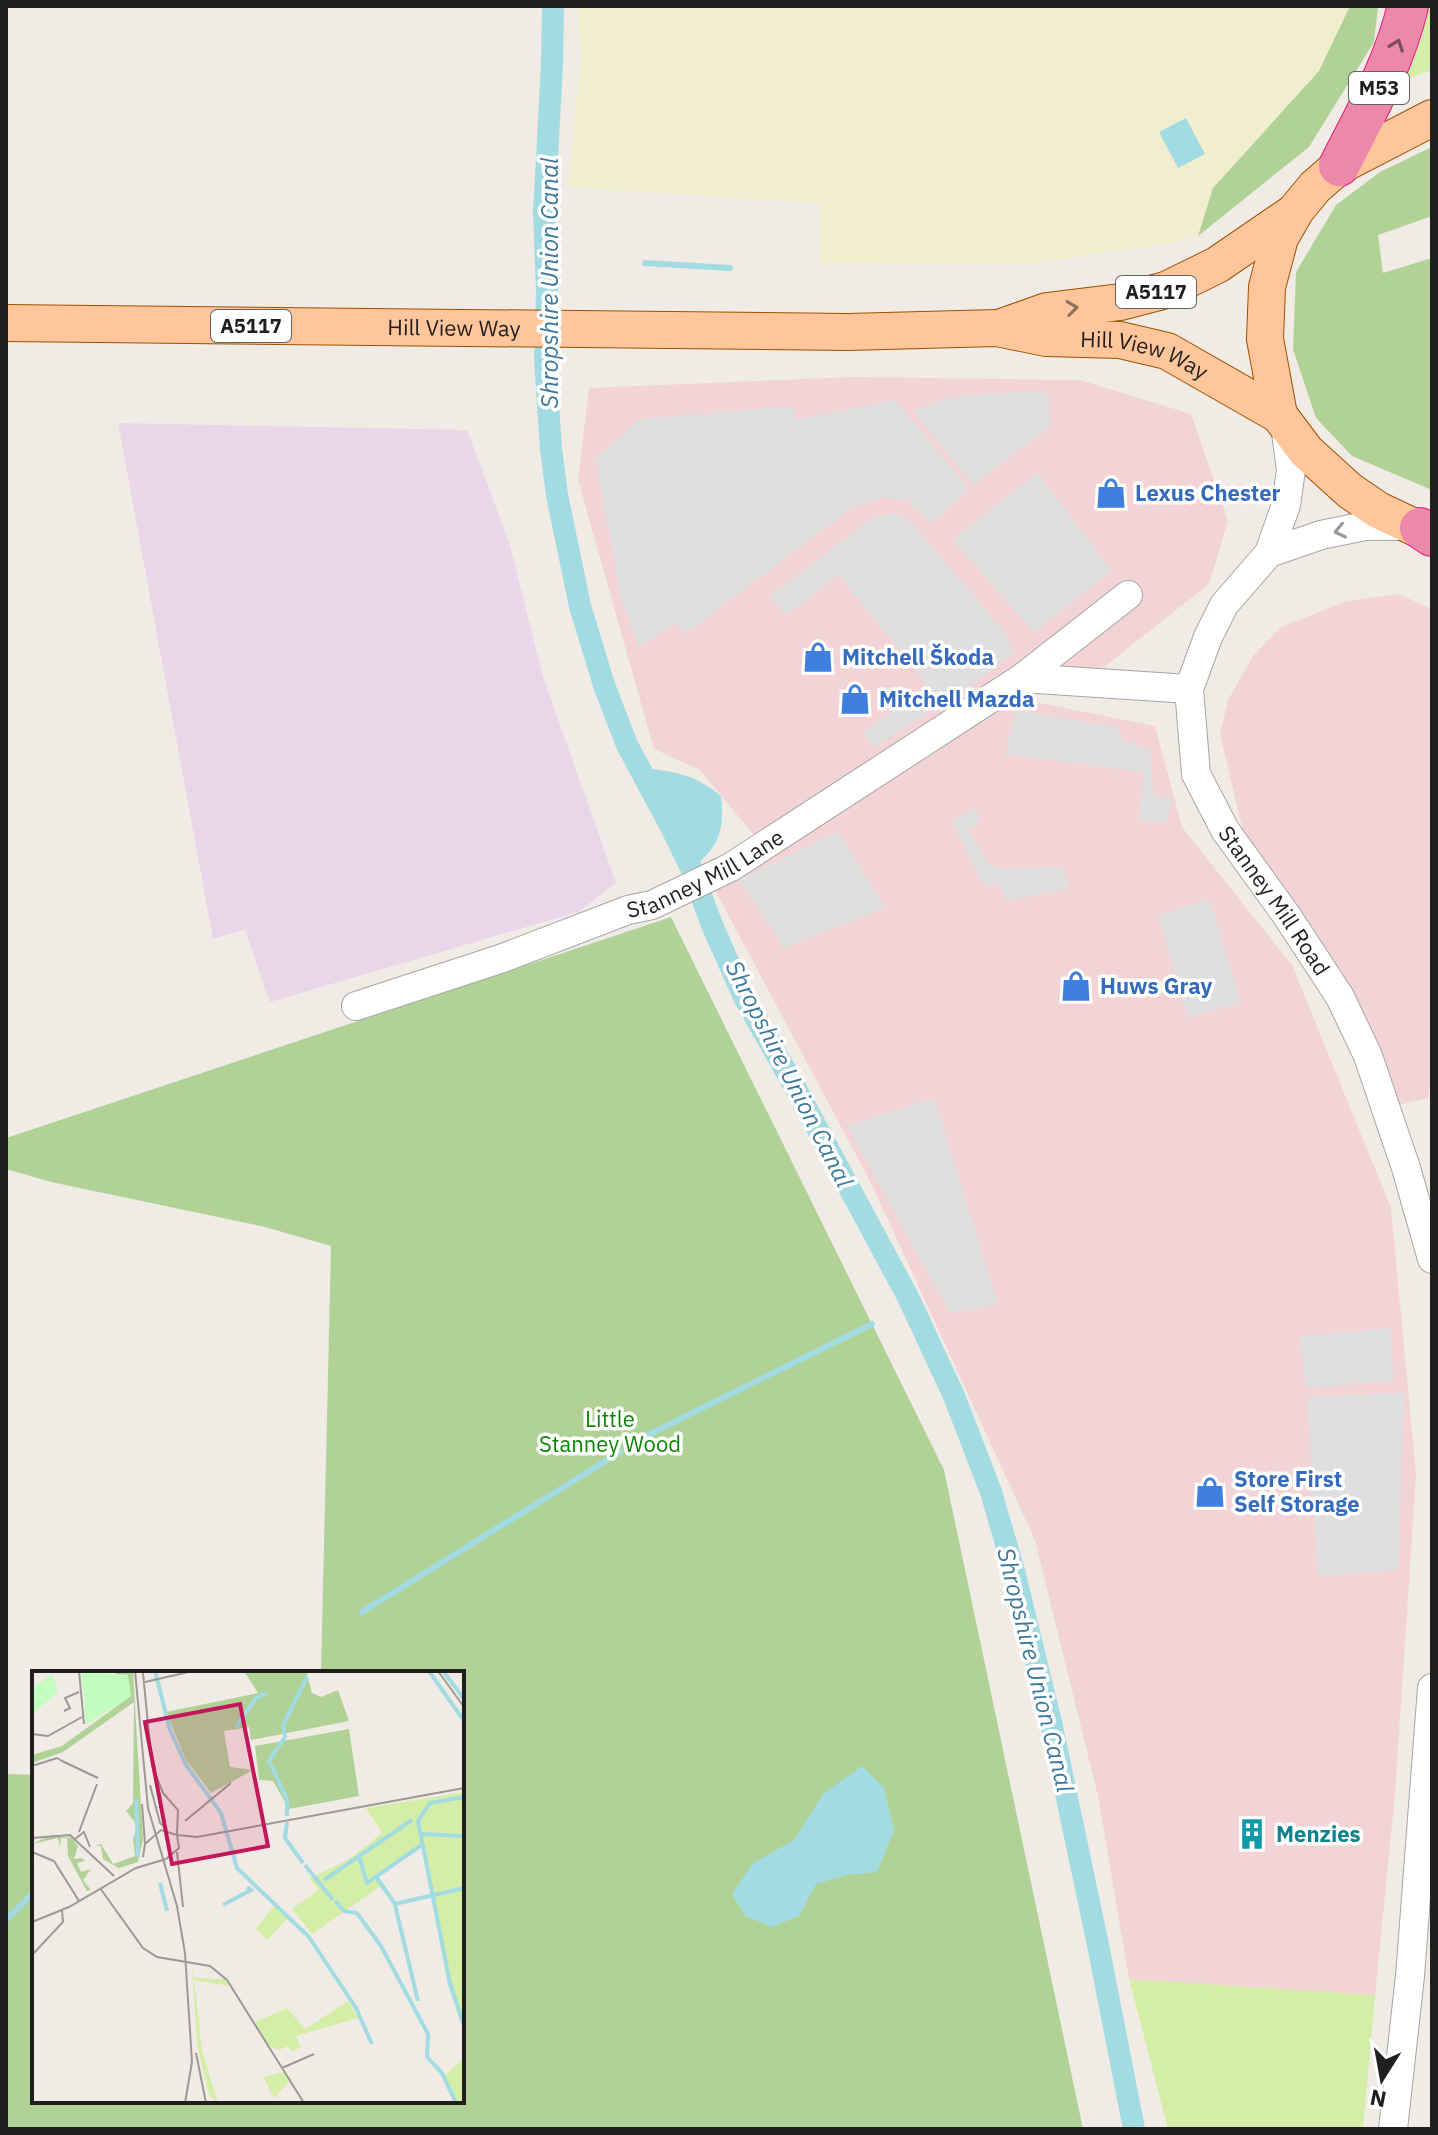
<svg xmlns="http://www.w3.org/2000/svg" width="1438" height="2135" font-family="'IBM Plex Sans',sans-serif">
	<rect width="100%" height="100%" fill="#f1ebe5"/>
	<path fill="#f2d3d6" d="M 853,377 L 1080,380 L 1191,414 L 1228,521 L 1209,584 L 1099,671 L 1008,671 L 788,819 L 754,835 L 700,770 L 654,749 L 578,480 L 589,388 Z
		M 1398,594 L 1430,608 L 1432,612 L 1432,1066 L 1428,1098 L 1398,1105 L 1243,831 L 1220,734 L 1228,700 L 1253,656 L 1281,627 L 1344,602 Z
		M 1030,701 L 1155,726 L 1182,827 L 1292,965 L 1391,1208 L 1416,1475 L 1395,1794 L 1375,1995 L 1129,1979 L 1098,1796 L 1035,1540 L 871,1183 L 715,890 L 998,704 Z"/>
	<path fill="#ead6e9" d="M 118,423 L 467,430 L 510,545 L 543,677 L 616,883 L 578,912 L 270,1002 L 245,930 L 213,939 Z"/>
	<path fill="#f0eecf" d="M 577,6 L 1350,6 L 1319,71 L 1213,188 L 1198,236 L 1181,241 L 1033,264 L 820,263 L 820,203 L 568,187 L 581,56 Z"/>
	<path fill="#d4eea8" d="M 1426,6 L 1432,6 L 1432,70 L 1404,80 L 1423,33 Z
		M 1129,1979 L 1375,1995 L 1363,2129 L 1168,2129 Z"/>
	<path fill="#b1d297" d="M 1350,6 L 1378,6 L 1374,42 L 1309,147 L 1198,236 L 1213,188 L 1319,71 Z
		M 1432,147 L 1432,216 L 1378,235 L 1383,273 L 1432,258 L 1432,490 L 1352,456 L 1316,418 L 1293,349 L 1296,272 L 1336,205 L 1380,172 Z
		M 671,917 L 944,1470 L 1083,2129 L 6,2129 L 6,1774 L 34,1775 L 34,2101 L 462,2101 L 462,1673 L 321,1673 L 331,1246 L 265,1227 L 51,1182 L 6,1169 L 6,1138 Z"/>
	<path fill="#dfdfdf" d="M 1048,392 L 1051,426 L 973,485 L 913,410 L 956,397 L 995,393 Z
		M 895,400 L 969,489 L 932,523 L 906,500 L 884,497 L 853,507 L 685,634 L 676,623 L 639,647 L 620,596 L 596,458 L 641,419 L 793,406 L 795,420 Z
		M 1037,473 L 1112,571 L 1034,632 L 953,540 Z
		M 891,513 L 908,519 L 1008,636 L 1012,654 L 971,686 L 873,748 L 863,733 L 927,684 L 839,575 L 785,616 L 770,596 L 873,518 Z
		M 1016,710 L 1117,727 L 1121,739 L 1150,750 L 1154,795 L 1172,799 L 1167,822 L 1146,822 L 1138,819 L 1144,772 L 1005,754 Z
		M 975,807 L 980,823 L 968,829 L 989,864 L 1002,869 L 1063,866 L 1069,888 L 1007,901 L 998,883 L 984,887 L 952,821 Z
		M 837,831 L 886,907 L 784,948 L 739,880 Z
		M 1209,899 L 1241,1002 L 1188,1018 L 1158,915 Z
		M 934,1098 L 998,1304 L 950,1313 L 847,1126 Z
		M 1391,1328 L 1393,1381 L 1306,1388 L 1299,1336 Z
		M 1404,1393 L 1398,1570 L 1318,1576 L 1307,1397 Z"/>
	<path fill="#a2dbe1" d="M 1186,118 L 1205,154 L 1178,168 L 1159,132 Z
		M 639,767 C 674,772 693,773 721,796 C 725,829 719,849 691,868 L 669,823 Z
		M 862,1766 L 884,1788 L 894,1830 L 877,1872 L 848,1875 L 816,1884 L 799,1916 L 772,1927 L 745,1916 L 732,1894 L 753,1863 L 794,1840 L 823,1794 Z"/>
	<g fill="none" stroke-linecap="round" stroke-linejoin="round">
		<path stroke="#a2dbe1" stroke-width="6" d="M 645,263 L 730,268
			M 646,1436 L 872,1324
			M 362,1612 L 620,1452
			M 6,1920 L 34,1892"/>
		<path stroke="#a2dbe1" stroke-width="22" d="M 553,6 L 552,65 L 544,213 L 547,289 L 545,359 L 551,449 L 557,495 L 580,606 L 604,685 L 627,745 L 669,823 L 691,868 L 712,925 L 744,997 L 797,1091 L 908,1297 L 954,1396 L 991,1492 L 1014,1571 L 1051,1722 L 1098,1945 L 1134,2129"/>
		<defs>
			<g id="minor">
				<path id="s1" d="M 1285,425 L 1291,470 L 1286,505 L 1269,553 L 1224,605 L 1208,637 L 1189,689 L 1196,774 L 1225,830 L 1287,916 L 1340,997 L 1368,1056 L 1406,1168 L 1432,1259"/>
				<path d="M 1269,553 L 1321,535 L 1365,526 L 1405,526"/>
				<path d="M 1022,678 L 1189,689"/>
				<path id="s2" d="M 356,1006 L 500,959 L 628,910 L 652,905 L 731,867 L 1022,678 L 1128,595"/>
				<path d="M 1393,2129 L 1410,1976 L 1432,1688"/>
			</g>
			<g id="major">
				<path d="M 1432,118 L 1339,166 L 1315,187 L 1296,210 L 1280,238 L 1267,287 L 1265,339 L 1279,415 L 1306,451 L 1350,491 L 1378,510 L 1414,527 L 1432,530"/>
				<path id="s3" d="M 6,323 L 848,332 L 997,328 L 1046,338 L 1120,340 L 1167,351 L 1279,415"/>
				<path d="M 999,328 L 1047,311 L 1120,302 L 1166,290 L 1217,265 L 1293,213"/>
			</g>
			<path id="highway" d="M 1339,166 C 1366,113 1394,64 1408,6
				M 1420,528 L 1432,536"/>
		</defs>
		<use href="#minor" stroke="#a6a6a6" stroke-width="30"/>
		<use href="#major" stroke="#9a5200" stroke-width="38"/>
		<use href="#highway" stroke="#e61a7c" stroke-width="42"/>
		<use href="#minor" stroke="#fff" stroke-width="28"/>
		<use href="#major" stroke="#ffc69b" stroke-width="36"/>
		<use href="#highway" stroke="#ec88a8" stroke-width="40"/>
	</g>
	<defs><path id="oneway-chevron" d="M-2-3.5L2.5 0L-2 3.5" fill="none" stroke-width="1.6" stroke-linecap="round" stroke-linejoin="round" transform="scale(2)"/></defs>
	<use stroke="#7b4e5d" href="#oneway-chevron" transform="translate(1397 45) rotate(-70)"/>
	<use stroke="#8f725d" href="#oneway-chevron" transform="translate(1072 308) rotate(-7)"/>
	<use stroke="#9a9a9a" href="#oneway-chevron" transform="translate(1340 531) rotate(168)"/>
	<defs>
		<symbol id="shop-bare" viewBox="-9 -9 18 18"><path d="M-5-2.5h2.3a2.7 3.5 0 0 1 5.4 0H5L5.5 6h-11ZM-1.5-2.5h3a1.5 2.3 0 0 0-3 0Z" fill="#3f7fe0" stroke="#fff" stroke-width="2.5" paint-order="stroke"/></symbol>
		<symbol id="building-bare" viewBox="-9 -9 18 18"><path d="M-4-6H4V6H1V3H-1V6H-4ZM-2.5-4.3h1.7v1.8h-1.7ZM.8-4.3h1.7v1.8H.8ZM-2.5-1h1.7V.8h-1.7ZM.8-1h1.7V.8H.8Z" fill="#0f9aa8" stroke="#fff" stroke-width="2.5" paint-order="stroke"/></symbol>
	</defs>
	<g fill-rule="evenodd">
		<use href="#shop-bare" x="1089" y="471" width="44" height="44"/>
		<use href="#shop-bare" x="796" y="635" width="44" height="44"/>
		<use href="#shop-bare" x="833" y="677" width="44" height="44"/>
		<use href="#shop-bare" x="1054" y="964" width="44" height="44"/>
		<use href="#shop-bare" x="1188" y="1470" width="44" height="44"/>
		<use href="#building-bare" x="1230" y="1812" width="44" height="44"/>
	</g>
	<g text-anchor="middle" stroke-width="7" stroke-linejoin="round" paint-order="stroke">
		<g fill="#fff" stroke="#626262" stroke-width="2">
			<rect x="1349" y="72" width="60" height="32" rx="6"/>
			<rect x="1116" y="276" width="80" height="32" rx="6"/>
			<rect x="211" y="310" width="80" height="32" rx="6"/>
		</g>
		<g font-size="20" font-weight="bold" fill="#1f1f1f">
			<text x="1379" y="95">M53</text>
			<text x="1156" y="299">A5117</text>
			<text x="251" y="333">A5117</text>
		</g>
		<g font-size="22" fill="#1f1f1f" stroke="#fff">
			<text dy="8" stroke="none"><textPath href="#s3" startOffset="448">Hill View Way</textPath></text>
			<text dy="8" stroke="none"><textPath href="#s3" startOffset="1142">Hill View Way</textPath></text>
			<text dy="8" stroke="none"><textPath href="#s2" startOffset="374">Stanney Mill Lane</textPath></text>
			<text dy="8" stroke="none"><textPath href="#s1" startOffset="526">Stanney Mill Road</textPath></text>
		</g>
		<g font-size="22" font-weight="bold" fill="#366cbe" stroke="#fff" text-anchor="start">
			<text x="1135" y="501">Lexus Chester</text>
			<text x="842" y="665">Mitchell Škoda</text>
			<text x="879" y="707">Mitchell Mazda</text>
			<text x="1100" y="994">Huws Gray</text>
			<text x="1234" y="1487">Store First<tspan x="1234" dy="25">Self Storage</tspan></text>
		</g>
		<g font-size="22" fill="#0b8605" stroke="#fff">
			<text x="610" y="1427">Little<tspan x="610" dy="25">Stanney Wood</tspan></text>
		</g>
		<g font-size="22" font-weight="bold" fill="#0d838f" stroke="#fff" text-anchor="start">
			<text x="1276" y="1842">Menzies</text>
		</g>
		<g font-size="24" font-style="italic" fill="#3d7a9d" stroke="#fff">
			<text transform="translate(550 283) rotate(-90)" y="8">Shropshire Union Canal</text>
			<text transform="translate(789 1074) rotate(63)" y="8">Shropshire Union Canal</text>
			<text transform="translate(1035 1670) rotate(76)" y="8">Shropshire Union Canal</text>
		</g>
	</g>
	<g transform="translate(32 1671)">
		<rect width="432" height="432" fill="#f1ebe5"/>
		<path d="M 432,121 L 432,355 L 418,313 L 392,173 L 354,196 L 345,207 L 350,214 L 280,263 L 260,238 L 286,219 L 278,207 L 316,189 L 350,162 L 334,137 ZM 242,235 L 257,246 L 235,269 L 224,258 ZM 160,294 L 162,307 L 193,308 L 197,315 L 162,309 L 170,380 L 186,432 L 177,424 L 165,373 ZM 316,330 L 326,347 L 264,365 L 269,376 L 260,381 L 256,375 L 247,379 L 236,374 L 223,351 L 255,337 L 273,358 ZM 432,387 L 432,432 L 424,432 L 411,406 ZM 252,401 L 260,408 L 242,427 L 231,406 Z" fill="#d4eea8"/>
		<path d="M 82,0 L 101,0 L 111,168 L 106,191 L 87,197 L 71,188 L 69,175 L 63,175 L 69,173 L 81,193 L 103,185 L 101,167 L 106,155 L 94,140 L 101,132 L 102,31 L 31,81 L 0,92 L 0,84 L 30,75 L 99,25 ZM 212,0 L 274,0 L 280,22 L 289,26 L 306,19 L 317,50 L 219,69 L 217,56 L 192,60 L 198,96 L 221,99 L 179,122 L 154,89 L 134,41 L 226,22 ZM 317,58 L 327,125 L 257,138 L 241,110 L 227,109 L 223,75 ZM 20,164 L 40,167 L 46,175 L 42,188 L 50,187 L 53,190 L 45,192 L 49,201 L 59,198 L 51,209 L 59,219 L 55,220 L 36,185 L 35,167 L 29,167 L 28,176 L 26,167 L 0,173 Z" fill="#b1d297"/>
		<path d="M 49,0 L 96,4 L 99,25 L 54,54 ZM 20,3 L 26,21 L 0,43 L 0,17 Z" fill="#c3fdbf"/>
		<path fill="none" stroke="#a2dbe1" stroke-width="4" d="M 123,0 L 138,59 L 154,94 L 189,142 L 205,197 L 277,266 L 324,337 L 340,373M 397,0 L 432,50M 411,0 L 432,28M 204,56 L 224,27 L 235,22M 432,126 L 398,132 L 386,150 L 418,313 L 432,355M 104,128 L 106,186M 255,145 L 255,128 L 237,90 L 253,66 L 251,54 L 275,6M 255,151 L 253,167 L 271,192M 391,163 L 432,165M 327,185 L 335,212 L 391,173M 273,194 L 301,229M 345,207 L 363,233 L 432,217M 292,209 L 380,149M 128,212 L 135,240M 303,230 L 312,240 L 325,242 L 349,275 L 396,363 L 395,386 L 410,402 L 424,432M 191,234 L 219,219 L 215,216M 363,234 L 386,330"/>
		<path fill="none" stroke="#9d9996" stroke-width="2" d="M 47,0 L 52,53M 103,0 L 116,137 L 145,235 L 153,282 L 160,391 L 153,432M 406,0 L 432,36M 111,2 L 120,94 L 131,122 L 146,139 L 145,163M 113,11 L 161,0M 32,40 L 38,37 L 33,27 L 47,21M 0,63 L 16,65 L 50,46M 30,90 L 66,107M 0,95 L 25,87 L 30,90M 118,114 L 128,152 L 135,158M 110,133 L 113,173M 153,150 L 199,112M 47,161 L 65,113M 145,164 L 165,166 L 432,117M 0,167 L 38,164 L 82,205M 43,168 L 52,161 L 58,176M 0,181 L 22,190 L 47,230M 145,181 L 151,236M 68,217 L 111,277 L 125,286 L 178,295 L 195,309 L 272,432M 0,251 L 37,236 L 104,197 L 134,188 L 147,177 L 145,164 L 129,159 L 113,173 L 111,186M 0,284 L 31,251 L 30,240M 164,382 L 174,432M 250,397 L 282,383"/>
		<path fill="#c2185b" fill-opacity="0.15" stroke="#c2185b" stroke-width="4" d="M 208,33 L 236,175 L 140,193 L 113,51 Z"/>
		<rect width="432" height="432" fill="none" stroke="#1f1f1f" stroke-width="4"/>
	</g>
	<rect width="1438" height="2135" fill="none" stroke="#1f1f1f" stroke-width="16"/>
	<g transform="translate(1382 2079) rotate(191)" stroke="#ffffff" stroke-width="6" paint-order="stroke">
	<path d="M0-6L14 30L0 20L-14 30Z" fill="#1f1f1f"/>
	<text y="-12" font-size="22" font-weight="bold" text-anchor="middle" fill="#1f1f1f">N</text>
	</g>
</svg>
